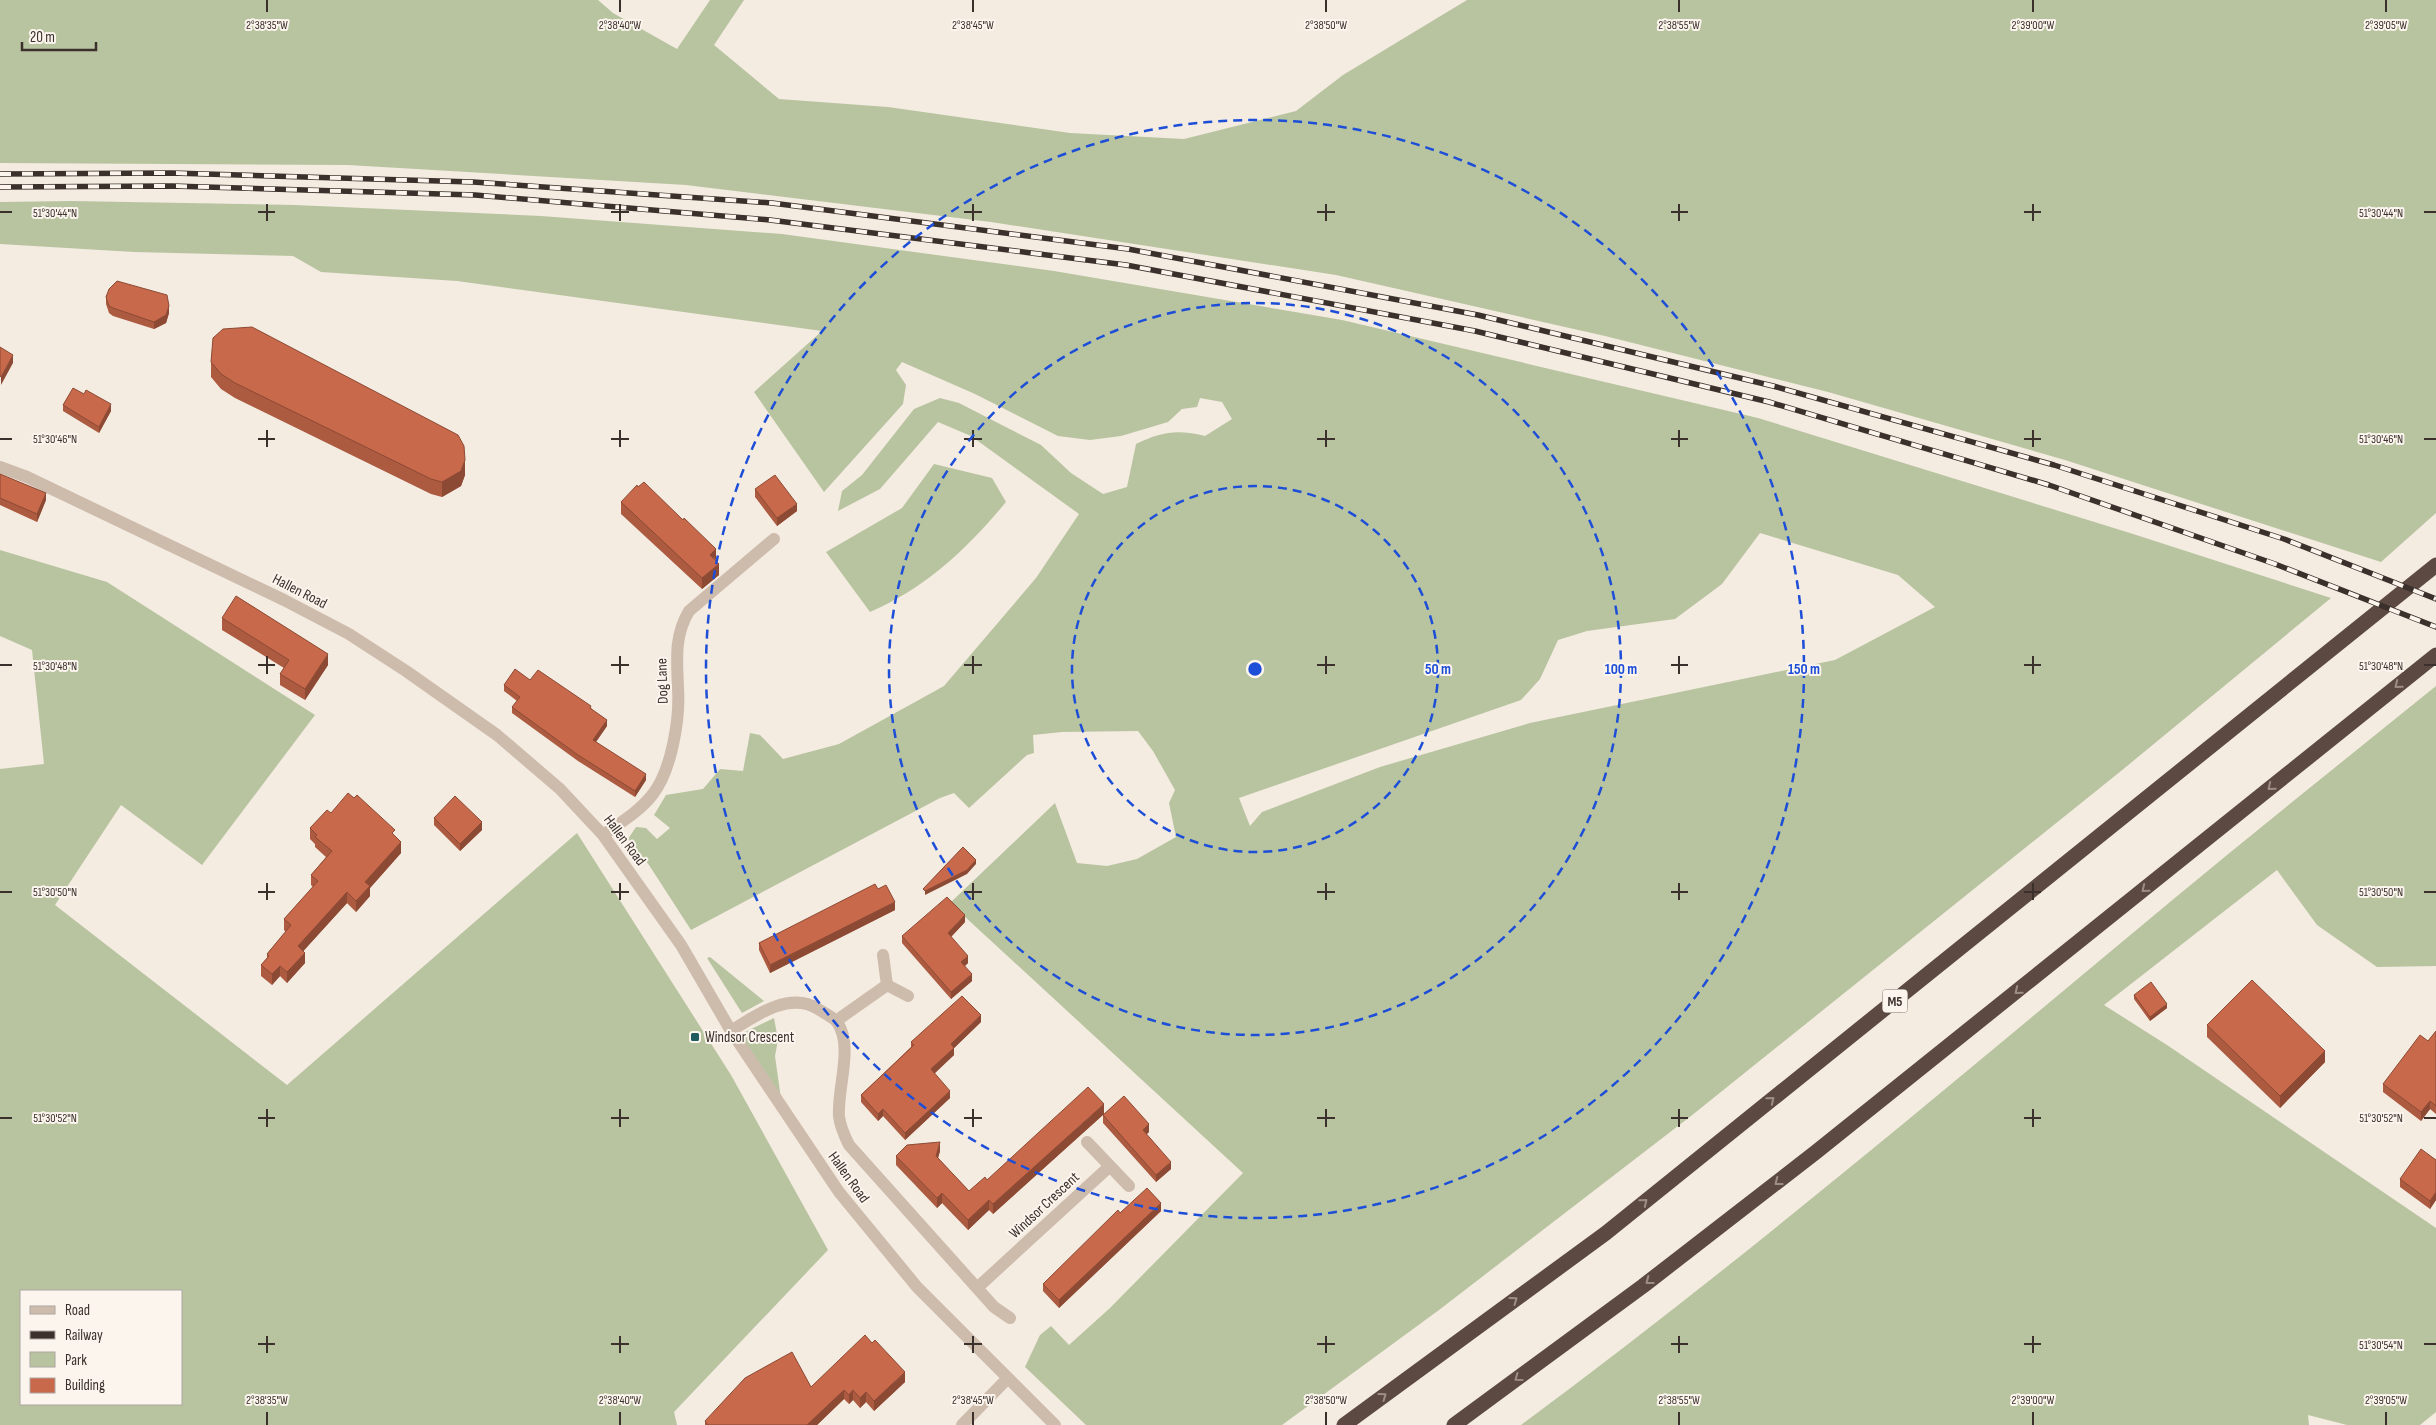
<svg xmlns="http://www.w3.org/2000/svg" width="2436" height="1425" font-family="'Sofia Sans Condensed',sans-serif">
	<rect width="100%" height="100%" fill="#f4ebe1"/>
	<path fill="#b8c4a0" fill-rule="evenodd" d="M 0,0 L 598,0 L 613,13 L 677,49 L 710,0 L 744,0 L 714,45 L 779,99 L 888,107 L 1070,133 L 1184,139 L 1296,111 L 1343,75 L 1467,0 L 2436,0 L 2436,513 L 2381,562 L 2065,460 L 1828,392 L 1605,336 L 1336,275 L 991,222 L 686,185 L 348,165 L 0,163 Z
		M 71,201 L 295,205 L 541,216 L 782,234 L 1054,271 L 1342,320 L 1758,418 L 2130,533 L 2331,598 L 2121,771 L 1691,1116 L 1439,1310 L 1282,1425 L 1086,1425 L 1025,1367 L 1040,1335 L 1051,1326 L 1069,1345 L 1110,1308 L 1243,1173 L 950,903 L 1055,803 L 1077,863 L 1107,866 L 1137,859 L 1176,837 L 1169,803 L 1175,790 L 1153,751 L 1138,731 L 1062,732 L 1033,735 L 1034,753 L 1027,755 L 969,808 L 954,793 L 940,798 L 691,930 L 649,865 L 628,839 L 636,827 L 646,828 L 657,839 L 670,828 L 654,815 L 666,795 L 703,789 L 720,769 L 743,771 L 750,733 L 760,735 L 783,759 L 839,744 L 944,686 L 1036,578 L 1079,514 L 971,436 L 938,422 L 880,489 L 838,511 L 842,491 L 862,475 L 914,409 L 940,398 L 959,403 L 1041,445 L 1071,473 L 1103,494 L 1127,487 L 1136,444 C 1161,432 1177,429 1205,436 L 1232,419 L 1222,402 L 1200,398 L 1197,407 L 1182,409 L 1168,422 L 1121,436 L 1090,440 L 1058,436 L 975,394 L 902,362 L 896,370 L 906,385 L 903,404 L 824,492 L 754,392 L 822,331 L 457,281 L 321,272 L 293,256 L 134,252 L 0,244 L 0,202 ZM 1760,533 L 1898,575 L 1935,607 L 1835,660 L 1530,723 L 1380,767 L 1262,812 L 1250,826 L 1239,798 L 1521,700 L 1540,679 L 1558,640 L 1587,631 L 1675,619 L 1722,584 Z
		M 934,464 L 992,478 L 1006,502 C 968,548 926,588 870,612 L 826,552 L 902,508 Z
		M 0,550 L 107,582 L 315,715 L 202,865 L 121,805 L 55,905 L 287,1085 L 577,833 L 731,1075 L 828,1250 L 674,1412 L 677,1425 L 0,1425 L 0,769 L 44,764 L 32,650 L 0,636 ZM 21,1291 L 181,1291 L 181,1404 L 21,1404 Z
		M 2436,686 L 2436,966 L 2377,967 L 2317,925 L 2277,870 L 2104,1005 L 2167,1045 L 2436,1228 L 2436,1412 L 2420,1425 L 2347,1425 L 2308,1415 L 2309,1425 L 1521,1425 C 1744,1260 1956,1080 2170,902 C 2258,829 2347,758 2436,686 Z
		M 710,957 L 764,1001 L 742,1013 L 707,958 Z
		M 774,1018 L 778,1040 L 775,1056 L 781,1099 L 739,1035 Z"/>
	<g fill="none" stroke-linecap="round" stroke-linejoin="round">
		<path stroke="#cdbbac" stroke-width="12" d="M 0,467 L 27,477 L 284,600 L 349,634 L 406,671 L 497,735 L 560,789 L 603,835 L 681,945 L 731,1031 L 839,1192 L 917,1287 L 1055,1425
			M 603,835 C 620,823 640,811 653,794 C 672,769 680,718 678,688 C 677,660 674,636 689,611 L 774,539
			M 883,955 L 887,985 L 908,996
			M 836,1021 L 887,985
			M 731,1031 C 756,1015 790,991 818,1009 C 824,1013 833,1017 837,1022 C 854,1046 837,1088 839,1116 C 840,1126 844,1135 849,1145 L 994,1307 L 1010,1318
			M 1087,1142 L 1129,1186
			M 977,1288 L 1110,1166
			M 962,1425 L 1008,1378"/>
		<path stroke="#5c4a42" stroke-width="15" d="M 1344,1425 L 1606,1233 L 2436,565
			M 1454,1425 L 1643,1286 L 1816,1152 L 2436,655"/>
		<defs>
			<path id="rail" d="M 0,174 L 172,173 L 473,182 L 772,203 L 1128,249 L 1478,315 L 1773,386 L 2054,465 L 2284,539 L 2436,599
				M 0,187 L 172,186 L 475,195 L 770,220 L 1126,265 L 1475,331 L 1769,402 L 2049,485 L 2275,564 L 2436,627"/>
		</defs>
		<use href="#rail" stroke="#3b302b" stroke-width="5.5"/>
		<use href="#rail" stroke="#fbf5ee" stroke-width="4" stroke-dasharray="11" stroke-linecap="butt"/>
	</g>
	<path fill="#ac5a40" d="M 106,297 L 169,313 L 166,323 L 154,329 L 113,316 L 109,313 L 106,304 Z
		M 211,362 L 465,475 L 461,486 L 442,497 L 431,494 L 235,398 L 221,389 L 211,377 Z
		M 63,405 L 111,411 L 99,433 L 63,411 Z
		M 0,474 L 46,500 L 37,522 L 0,505 Z
		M 755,489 L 797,511 L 777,526 L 755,497 Z
		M 621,502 L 716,560 L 719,575 L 702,589 L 621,514 Z
		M 222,618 L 328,665 L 305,700 L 280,685 L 280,674 L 284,668 L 222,630 Z
		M 530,680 L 591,708 L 607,726 L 596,742 L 646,780 L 635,797 L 578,761 L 512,713 L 512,707 L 517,701 L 504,691 L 504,685 Z
		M 331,813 L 395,836 L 401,853 L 370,888 L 370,896 L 356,912 L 347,903 L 303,951 L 305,963 L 287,983 L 280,976 L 272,985 L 261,976 L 261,965 L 267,958 L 267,954 L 286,932 L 284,930 L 284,919 L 313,887 L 311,885 L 311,875 L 326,857 L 315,847 L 315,844 L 310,839 L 310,828 Z
		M 434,818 L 482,830 L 460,851 L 434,825 Z
		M 878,889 L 895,910 L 770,973 L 759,950 L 759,943 Z
		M 965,922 L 951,937 L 968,963 L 965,966 L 972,981 L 951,999 L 902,943 L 902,936 Z
		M 2134,995 L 2167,1008 L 2150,1021 L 2134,999 Z
		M 981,1022 L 954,1048 L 954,1055 L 934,1073 L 950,1098 L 905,1140 L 883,1116 L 878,1121 L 861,1102 L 861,1095 L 911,1047 L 911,1042 Z
		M 2207,1025 L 2325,1062 L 2280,1108 L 2207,1037 Z
		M 2436,1031 L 2436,1114 L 2430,1109 L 2421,1121 L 2383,1092 L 2383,1084 L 2428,1041 Z
		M 1104,1114 L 993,1214 L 989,1210 L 968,1230 L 942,1203 L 937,1208 L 896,1165 L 896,1156 L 940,1151 L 938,1158 L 969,1191 L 987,1180 Z
		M 1103,1115 L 1149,1132 L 1146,1134 L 1171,1169 L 1156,1182 L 1103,1123 Z
		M 2436,1160 L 2436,1200 L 2430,1209 L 2400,1187 L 2400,1179 Z
		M 1161,1211 L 1059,1308 L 1043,1291 L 1043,1284 L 1120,1213 Z
		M 905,1382 L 874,1411 L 866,1402 L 860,1408 L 853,1400 L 849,1404 L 844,1399 L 817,1425 L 705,1425 L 705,1421 L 811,1387 Z"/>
	<path fill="#8c4a34" d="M 169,306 L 169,313 L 166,323 L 154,329 L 154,322 Z
		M 13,355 L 13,363 L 1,385 L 1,377 Z
		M 111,404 L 111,411 L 99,433 L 99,427 Z
		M 465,460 L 465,475 L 461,486 L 442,497 L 442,482 Z
		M 46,493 L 46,500 L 37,522 L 37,514 Z
		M 797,504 L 797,511 L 777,526 L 777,518 Z
		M 716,549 L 716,560 L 710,555 Z
		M 719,564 L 719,575 L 702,589 L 702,578 Z
		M 328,654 L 328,665 L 305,700 L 305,689 Z
		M 607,720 L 607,726 L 593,746 L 593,740 Z
		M 646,774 L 646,780 L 635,797 L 635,791 Z
		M 482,822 L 482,830 L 460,851 L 460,844 Z
		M 401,842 L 401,853 L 370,888 L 370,896 L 356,912 L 356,901 L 365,882 Z
		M 976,860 L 976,864 L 967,874 L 925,895 L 925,891 Z
		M 347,892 L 347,903 L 298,957 L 298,946 Z
		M 895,902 L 895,910 L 770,973 L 770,965 Z
		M 965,915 L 965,922 L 948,940 L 948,933 Z
		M 305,953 L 305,963 L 287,983 L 287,972 Z
		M 968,956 L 968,963 L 961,969 L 961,962 Z
		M 280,966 L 280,976 L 272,985 L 272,974 Z
		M 972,974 L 972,981 L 951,999 L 951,992 Z
		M 2167,1004 L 2167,1008 L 2150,1021 L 2150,1017 Z
		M 981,1015 L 981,1022 L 951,1051 L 951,1044 Z
		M 954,1048 L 954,1055 L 931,1077 L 931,1069 Z
		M 2325,1051 L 2325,1062 L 2280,1108 L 2280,1096 Z
		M 950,1091 L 950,1098 L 905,1140 L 905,1133 Z
		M 2430,1101 L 2430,1109 L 2421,1121 L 2421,1112 Z
		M 1104,1104 L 1104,1114 L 993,1214 L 993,1204 Z
		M 883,1109 L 883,1116 L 878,1121 L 878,1114 Z
		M 1149,1124 L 1149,1132 L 1143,1138 L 1143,1130 Z
		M 940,1142 L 940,1151 L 936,1165 L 936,1156 Z
		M 1171,1162 L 1171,1169 L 1156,1182 L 1156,1175 Z
		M 2436,1192 L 2436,1200 L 2430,1209 L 2430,1201 Z
		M 942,1193 L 942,1203 L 937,1208 L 937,1198 Z
		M 989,1200 L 989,1210 L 968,1230 L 968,1220 Z
		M 1161,1203 L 1161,1211 L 1059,1308 L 1059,1300 Z
		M 905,1372 L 905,1382 L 874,1411 L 874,1401 Z
		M 844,1390 L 844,1399 L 817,1425 L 807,1425 Z
		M 853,1390 L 853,1400 L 849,1404 L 849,1395 Z
		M 866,1392 L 866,1402 L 860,1408 L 860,1398 Z"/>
	<path fill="#c8694b" stroke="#8c4a34" d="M 117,281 L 167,295 L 169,306 L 166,315 L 154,322 L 113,308 L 109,306 L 106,297 L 109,289 Z
		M 252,327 L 458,435 L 464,446 L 465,460 L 461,471 L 442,482 L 431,479 L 235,383 L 221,374 L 211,362 L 213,338 L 223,329 Z
		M 0,347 L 13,355 L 1,377 L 0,376 Z
		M 73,388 L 84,394 L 86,390 L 111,404 L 99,427 L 63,405 Z
		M 0,474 L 46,493 L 37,514 L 0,498 Z
		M 775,475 L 797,504 L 777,518 L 755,489 Z
		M 644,482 L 683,520 L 684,518 L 716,549 L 710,555 L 719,564 L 702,578 L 621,502 L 637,485 L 638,487 Z
		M 236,596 L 328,654 L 305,689 L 280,674 L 289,660 L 222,618 Z
		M 515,669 L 530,680 L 538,670 L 591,706 L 590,708 L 607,720 L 593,740 L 646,774 L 635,791 L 578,755 L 512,707 L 520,697 L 504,685 Z
		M 348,793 L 354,798 L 357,795 L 395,830 L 392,833 L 401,842 L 365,882 L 370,886 L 356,901 L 347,892 L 298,946 L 305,953 L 287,972 L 280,966 L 272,974 L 261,965 L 269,956 L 267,954 L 291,925 L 284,919 L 318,881 L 311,875 L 332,851 L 315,837 L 317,835 L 310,828 L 327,810 L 331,813 Z
		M 455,796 L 482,822 L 460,844 L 434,818 Z
		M 963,847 L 976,860 L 967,870 L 925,891 L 923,889 Z
		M 875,884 L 878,889 L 886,885 L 895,902 L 770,965 L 759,943 Z
		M 947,897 L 965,915 L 948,933 L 968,956 L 961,962 L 972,974 L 951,992 L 902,936 Z
		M 2252,980 L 2325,1051 L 2280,1096 L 2207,1025 Z
		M 2151,982 L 2167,1004 L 2150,1017 L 2134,995 Z
		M 962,996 L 981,1015 L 951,1044 L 954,1048 L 931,1069 L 950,1091 L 905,1133 L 883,1109 L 878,1114 L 861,1095 L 914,1045 L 911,1042 Z
		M 2436,1031 L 2436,1106 L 2430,1101 L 2421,1112 L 2383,1084 L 2420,1035 L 2428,1041 Z
		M 1088,1087 L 1104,1104 L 993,1204 L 989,1200 L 968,1220 L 942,1193 L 937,1198 L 896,1156 L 907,1145 L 940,1142 L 936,1156 L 969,1191 L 985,1177 L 987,1180 Z
		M 1124,1096 L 1149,1124 L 1143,1130 L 1171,1162 L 1156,1175 L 1103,1115 Z
		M 2421,1149 L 2436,1160 L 2436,1192 L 2430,1201 L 2400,1179 Z
		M 1147,1188 L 1161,1203 L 1059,1300 L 1043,1284 L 1118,1210 L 1120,1213 Z
		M 865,1335 L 872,1343 L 875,1340 L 905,1372 L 874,1401 L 866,1392 L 860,1398 L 853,1390 L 849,1395 L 844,1390 L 807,1425 L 708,1425 L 705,1421 L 745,1378 L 792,1352 L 811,1387 Z"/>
	<defs><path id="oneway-chevron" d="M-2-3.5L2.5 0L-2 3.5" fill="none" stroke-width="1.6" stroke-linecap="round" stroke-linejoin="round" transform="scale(1.25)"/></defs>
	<g stroke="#9c8e87">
		<use href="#oneway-chevron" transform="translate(2398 685) rotate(141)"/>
		<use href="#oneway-chevron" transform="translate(2271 787) rotate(141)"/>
		<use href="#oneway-chevron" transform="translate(2145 889) rotate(141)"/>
		<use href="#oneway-chevron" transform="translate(2018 991) rotate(141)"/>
		<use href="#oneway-chevron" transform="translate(1771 1100) rotate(-39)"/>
		<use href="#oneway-chevron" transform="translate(1778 1182) rotate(142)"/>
		<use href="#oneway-chevron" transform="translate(1644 1202) rotate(-39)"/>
		<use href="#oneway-chevron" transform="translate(1649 1281) rotate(143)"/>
		<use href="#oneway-chevron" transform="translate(1514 1300) rotate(-36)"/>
		<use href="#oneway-chevron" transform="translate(1518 1378) rotate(144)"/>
		<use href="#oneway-chevron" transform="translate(1383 1396) rotate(-36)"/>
	</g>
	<path fill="none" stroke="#3b302b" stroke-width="2" d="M 267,0 L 267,12M 620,0 L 620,12M 973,0 L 973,12M 1326,0 L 1326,12M 1679,0 L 1679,12M 2033,0 L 2033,12M 2386,0 L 2386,12M 267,204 L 267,221M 620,204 L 620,221M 973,204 L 973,221M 1326,204 L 1326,221M 1679,204 L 1679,221M 2033,204 L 2033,221M 0,212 L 12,212M 258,212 L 275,212M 611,212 L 629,212M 964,212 L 982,212M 1317,212 L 1335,212M 1671,212 L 1688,212M 2024,212 L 2041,212M 2424,212 L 2436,212M 267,430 L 267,447M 620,430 L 620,447M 973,430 L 973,447M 1326,430 L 1326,447M 1679,430 L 1679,447M 2033,430 L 2033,447M 0,439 L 12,439M 258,439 L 275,439M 611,439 L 629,439M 964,439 L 982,439M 1317,439 L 1335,439M 1671,439 L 1688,439M 2024,439 L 2041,439M 2424,439 L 2436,439M 267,656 L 267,674M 620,656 L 620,674M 973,656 L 973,674M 1326,656 L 1326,674M 1679,656 L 1679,674M 2033,656 L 2033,674M 0,665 L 12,665M 258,665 L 275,665M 611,665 L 629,665M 964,665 L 982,665M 1317,665 L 1335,665M 1671,665 L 1688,665M 2024,665 L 2041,665M 2424,665 L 2436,665M 267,883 L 267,900M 620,883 L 620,900M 973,883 L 973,900M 1326,883 L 1326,900M 1679,883 L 1679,900M 2033,883 L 2033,900M 0,892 L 12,892M 258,892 L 275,892M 611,892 L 629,892M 964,892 L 982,892M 1317,892 L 1335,892M 1671,892 L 1688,892M 2024,892 L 2041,892M 2424,892 L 2436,892M 267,1109 L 267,1127M 620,1109 L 620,1127M 973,1109 L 973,1127M 1326,1109 L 1326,1127M 1679,1109 L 1679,1127M 2033,1109 L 2033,1127M 0,1118 L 12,1118M 258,1118 L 275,1118M 611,1118 L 629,1118M 964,1118 L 982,1118M 1317,1118 L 1335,1118M 1671,1118 L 1688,1118M 2024,1118 L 2041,1118M 2424,1118 L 2436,1118M 267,1336 L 267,1353M 620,1336 L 620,1353M 973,1336 L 973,1353M 1326,1336 L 1326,1353M 1679,1336 L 1679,1353M 2033,1336 L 2033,1353M 258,1344 L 275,1344M 611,1344 L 629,1344M 964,1344 L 982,1344M 1317,1344 L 1335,1344M 1671,1344 L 1688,1344M 2024,1344 L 2041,1344M 2424,1344 L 2436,1344M 267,1412 L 267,1425M 620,1412 L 620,1425M 973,1412 L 973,1425M 1326,1412 L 1326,1425M 1679,1412 L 1679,1425M 2033,1412 L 2033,1425M 2386,1412 L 2386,1425"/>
	<g fill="none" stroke="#1d4ed8" stroke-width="2.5" stroke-dasharray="9 6">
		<circle cx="1255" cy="669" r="183"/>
		<circle cx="1255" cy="669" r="366"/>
		<circle cx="1255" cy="669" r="549"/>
	</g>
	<rect fill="#1f5a5e" stroke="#fbf5ee" stroke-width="2" x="690" y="1032" width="10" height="10" rx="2.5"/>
	<g text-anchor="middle" stroke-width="4" stroke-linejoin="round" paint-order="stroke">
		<rect fill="#fbf5ee" stroke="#756b66" stroke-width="1" x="1882.5" y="989.5" width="25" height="23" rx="4"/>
		<g font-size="14" font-weight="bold" fill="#3b302b">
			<text x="1895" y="1006">M5</text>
		</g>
		<g font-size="15" fill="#3b302b" stroke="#fbf5ee">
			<text transform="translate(300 591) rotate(27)" y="5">Hallen Road</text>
			<text transform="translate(662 681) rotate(-92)" y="5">Dog Lane</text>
			<text transform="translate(625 840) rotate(53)" y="5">Hallen Road</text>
			<text transform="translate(849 1177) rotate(54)" y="5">Hallen Road</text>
			<text transform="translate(1044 1205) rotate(-43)" y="5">Windsor Crescent</text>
		</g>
		<g font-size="15" fill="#3b302b" stroke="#fbf5ee" text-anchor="start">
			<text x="705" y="1042">Windsor Crescent</text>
		</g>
	</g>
	<g font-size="12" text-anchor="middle" fill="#3b302b" stroke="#fbf5ee" stroke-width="4" stroke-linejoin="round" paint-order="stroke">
		<text x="267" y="29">2°38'35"W</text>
		<text x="620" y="29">2°38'40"W</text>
		<text x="973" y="29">2°38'45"W</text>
		<text x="1326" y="29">2°38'50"W</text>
		<text x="1679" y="29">2°38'55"W</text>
		<text x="2033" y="29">2°39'00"W</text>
		<text x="2386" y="29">2°39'05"W</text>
		<text x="2381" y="217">51°30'44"N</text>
		<text x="55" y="217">51°30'44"N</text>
		<text x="2381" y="443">51°30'46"N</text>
		<text x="55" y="443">51°30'46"N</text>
		<text x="2381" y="670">51°30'48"N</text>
		<text x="55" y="670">51°30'48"N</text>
		<text x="2381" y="896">51°30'50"N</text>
		<text x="55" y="896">51°30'50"N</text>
		<text x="2381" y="1122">51°30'52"N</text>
		<text x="55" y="1122">51°30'52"N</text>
		<text x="2381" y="1349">51°30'54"N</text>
		<text x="267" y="1404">2°38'35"W</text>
		<text x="620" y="1404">2°38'40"W</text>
		<text x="973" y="1404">2°38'45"W</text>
		<text x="1326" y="1404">2°38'50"W</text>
		<text x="1679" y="1404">2°38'55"W</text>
		<text x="2033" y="1404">2°39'00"W</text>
		<text x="2386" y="1404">2°39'05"W</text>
	</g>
	<circle cx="1255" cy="669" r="8" fill="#1d4ed8" stroke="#fbf5ee" stroke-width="2.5"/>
	<g font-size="15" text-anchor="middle" font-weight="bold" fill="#1d4ed8" stroke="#fbf5ee" stroke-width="4" stroke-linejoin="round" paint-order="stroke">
		<text x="1438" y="674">50 m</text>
		<text x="1621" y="674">100 m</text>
		<text x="1804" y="674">150 m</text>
	</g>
	<rect x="20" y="1290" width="162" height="115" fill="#fbf5ee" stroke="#aea6a0"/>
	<rect x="30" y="1306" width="25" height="8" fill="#cdbbac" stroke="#aea6a0"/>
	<text x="65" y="1315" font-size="15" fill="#3b302b">Road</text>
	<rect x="30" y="1331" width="25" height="8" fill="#3b302b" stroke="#aea6a0"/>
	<text x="65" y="1340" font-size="15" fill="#3b302b">Railway</text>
	<rect x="30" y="1352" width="25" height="15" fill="#b8c4a0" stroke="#aea6a0"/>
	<text x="65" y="1365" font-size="15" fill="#3b302b">Park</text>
	<rect x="30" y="1378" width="25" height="15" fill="#c8694b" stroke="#aea6a0"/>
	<text x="65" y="1390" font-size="15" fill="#3b302b">Building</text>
	<path d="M22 42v8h74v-8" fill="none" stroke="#3b302b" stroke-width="2.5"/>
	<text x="30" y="42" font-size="15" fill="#3b302b" stroke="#fbf5ee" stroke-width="4" paint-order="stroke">20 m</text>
</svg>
